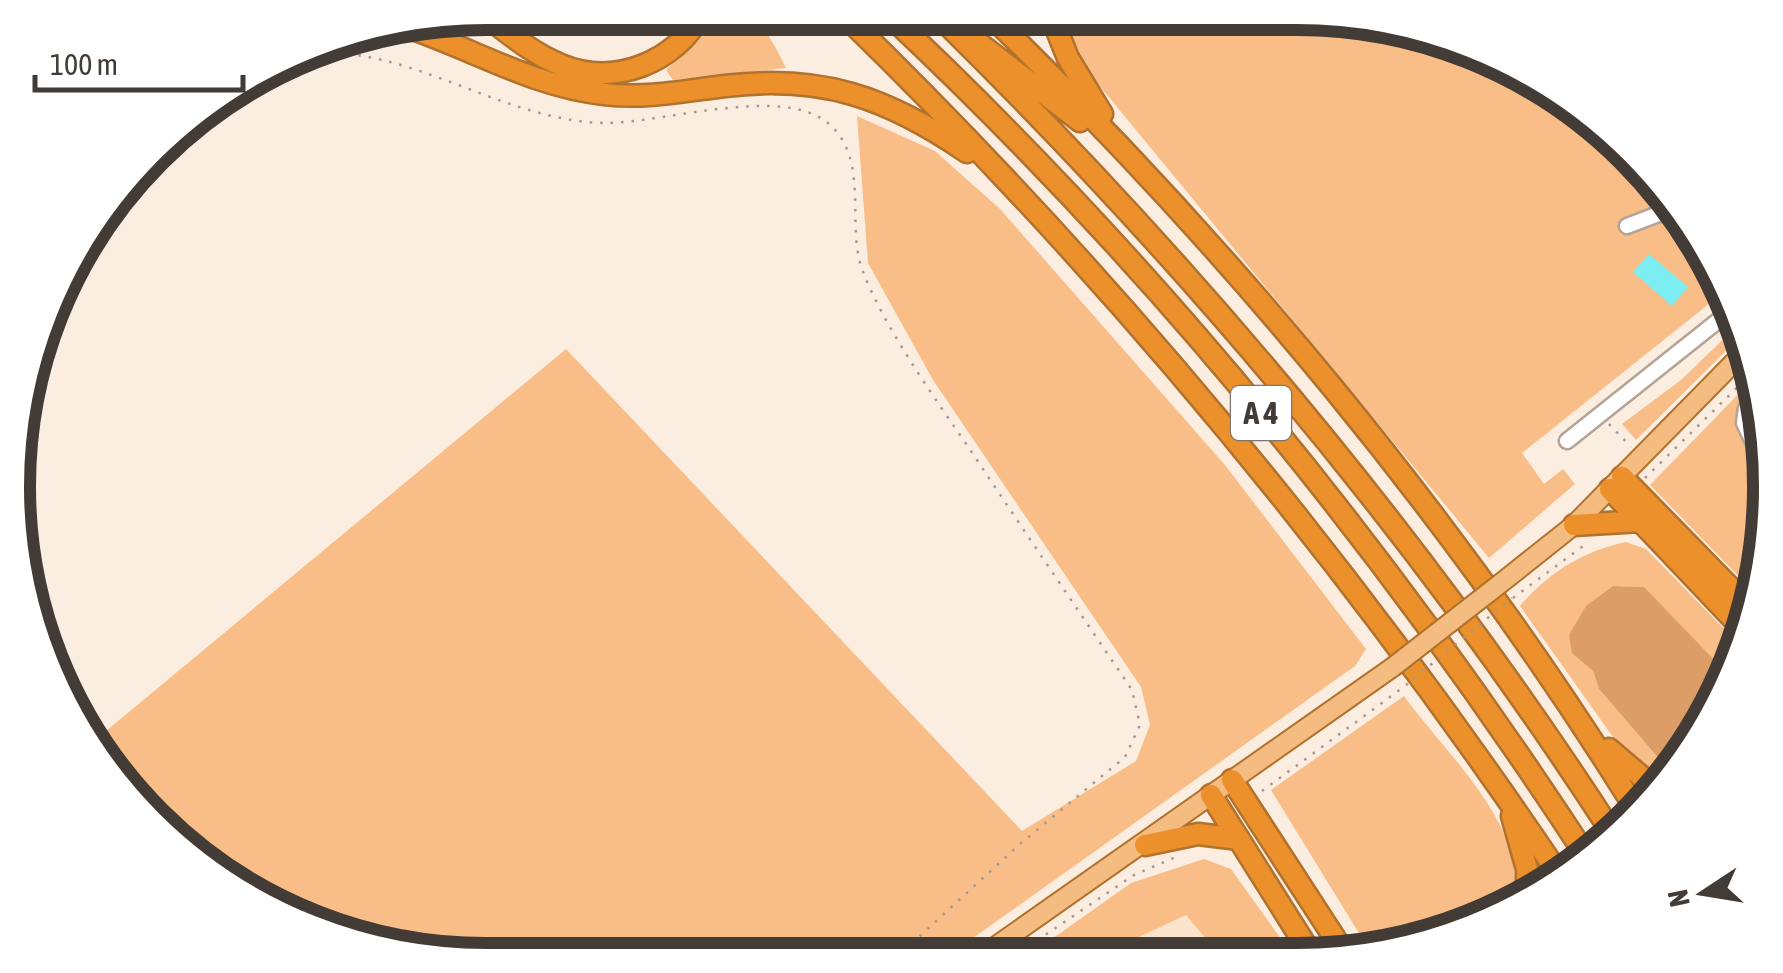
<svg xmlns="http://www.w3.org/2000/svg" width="1783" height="973" font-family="'Asap Condensed',sans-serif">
	<rect width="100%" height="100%" fill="#fcede1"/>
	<path fill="#fbe3ce" d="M 1186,915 L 1221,957 L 1096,957 Z"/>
	<path fill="#f9bd87" d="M 728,13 C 761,13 773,42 786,68 L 673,80 L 666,70 Z
		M 1063,13 L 1327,13 L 1534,76 L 1673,198 L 1720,295 L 1522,453 L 1544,484 L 1563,469 L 1575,484 L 1489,558 L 1098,84 L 1071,41 Z
		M 857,116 L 935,151 L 1000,209 L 1225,465 L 1366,649 L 1355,666 L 945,958 L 456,960 L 249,897 L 130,799 L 94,741 L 566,349 L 1022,831 L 1136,761 L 1150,725 L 1141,687 L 933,380 L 868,263 Z
		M 1736,327 L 1741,336 L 1636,440 L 1622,424 L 1681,380 Z
		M 1755,377 L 1766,549 L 1752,590 L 1650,485 Z
		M 1626,542 L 1646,549 L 1735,640 L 1725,671 L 1643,587 L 1613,586 L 1572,652 L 1593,671 L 1599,689 L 1660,760 L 1670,763 L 1656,778 L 1618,744 L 1520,606 C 1548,573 1583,551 1626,542 Z
		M 1404,696 C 1444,752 1529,827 1513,898 L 1374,950 L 1365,943 L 1271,790 Z
		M 1204,859 L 1231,869 L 1294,957 L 1221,957 L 1186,915 L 1096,957 L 1025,958 L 1131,883 Z"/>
	<path fill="#dc9e66" d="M 1613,586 L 1644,587 L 1725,671 L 1707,724 L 1670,763 L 1660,760 L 1599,689 L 1593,671 L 1572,653 L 1569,635 L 1586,606 Z"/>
	<path fill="#7ceef1" d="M 1649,254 L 1688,287 L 1672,306 L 1633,272 Z"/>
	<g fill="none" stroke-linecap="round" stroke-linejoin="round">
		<defs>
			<path id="minor" d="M 1627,226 L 1677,207
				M 1757,399 L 1746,408 L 1744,423 L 1761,459
				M 1567,441 L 1729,312"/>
			<path id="major" d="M 1501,583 L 1574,525 L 1747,349
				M 979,958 L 1393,667"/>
			<path id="highway" d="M 482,13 C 507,32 531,53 561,65 C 614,87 675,63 702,13
				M 842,13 C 1113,276 1351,565 1562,879
				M 887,13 C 1153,262 1386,549 1585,854
				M 936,13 C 1187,260 1417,532 1609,828
				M 988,13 C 1229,247 1455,519 1632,803
				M 1050,13 L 1068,58 L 1102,114
				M 404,26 C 472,48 531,86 604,94 C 644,99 685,91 725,86 C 822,74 888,98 967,152
				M 968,35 L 1080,121
				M 1622,477 L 1747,605
				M 1610,489 L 1740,626
				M 1574,525 L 1641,521
				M 1609,749 L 1650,784
				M 1232,780 L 1347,957
				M 1211,795 L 1313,957
				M 1512,816 L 1527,869 L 1527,893
				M 1145,845 L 1198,834 L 1239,839"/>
		</defs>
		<use href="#minor" stroke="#b5a495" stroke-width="19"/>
		<use href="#major" stroke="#b1722e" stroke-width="22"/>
		<use href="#highway" stroke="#b1722e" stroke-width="25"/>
		<path stroke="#a4988f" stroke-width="2.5" stroke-dasharray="2.5 8" stroke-linecap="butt" d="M 306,53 C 410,44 503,122 606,123 C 664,123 783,84 829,124 C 870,159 846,224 862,269 C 883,326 936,400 971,451 C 1024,531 1078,610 1132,690 L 1140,725 L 1125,757 L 1020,844 L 896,958
			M 1609,424 L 1631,447
			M 1645,478 L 1755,370
			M 1513,598 L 1587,543
			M 1262,791 L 1405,686
			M 1011,958 L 1134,875 L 1178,856"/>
		<use href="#minor" stroke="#fff" stroke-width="14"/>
		<use href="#major" stroke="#f4bc80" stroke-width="18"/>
		<use href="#highway" stroke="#ec902b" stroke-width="20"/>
		<defs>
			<path id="major-bridge" d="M 1393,667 L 1501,583"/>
		</defs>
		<use href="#major-bridge" stroke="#b1722e" stroke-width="22" stroke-linecap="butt"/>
		<path stroke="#a4988f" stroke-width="2.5" stroke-dasharray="2.5 8" stroke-linecap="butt" d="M 1406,685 L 1512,598"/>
		<use href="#major-bridge" stroke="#f4bc80" stroke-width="18"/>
	</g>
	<g text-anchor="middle" stroke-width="8" stroke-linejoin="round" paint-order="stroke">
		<rect fill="#fff" stroke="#7b7672" stroke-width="2.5" x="1231" y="386" width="60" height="54" rx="8"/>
		<g font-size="32" font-weight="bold" fill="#433b35">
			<text x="1261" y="424">A 4</text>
		</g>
	</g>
	<path d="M0 0H1783V973H0ZM486 30H1297A456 456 0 0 1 1753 486V487A456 456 0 0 1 1297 943H486A456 456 0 0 1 30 487V486A456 456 0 0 1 486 30Z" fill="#fff" fill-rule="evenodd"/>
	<path fill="none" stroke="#433b35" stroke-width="12" d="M486 30H1297A456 456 0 0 1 1753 486V487A456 456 0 0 1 1297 943H486A456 456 0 0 1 30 487V486A456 456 0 0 1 486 30Z"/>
	<g transform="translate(1703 893) rotate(258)" stroke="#ffffff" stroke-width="8" paint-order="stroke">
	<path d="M0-8L18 38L0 25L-18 38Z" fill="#433b35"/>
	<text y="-15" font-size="28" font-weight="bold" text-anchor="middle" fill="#433b35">N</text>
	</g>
	<path d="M35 75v15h208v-15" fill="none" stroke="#433b35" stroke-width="5"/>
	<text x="50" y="75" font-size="30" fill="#433b35" stroke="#ffffff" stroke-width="8" paint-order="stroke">100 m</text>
</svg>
